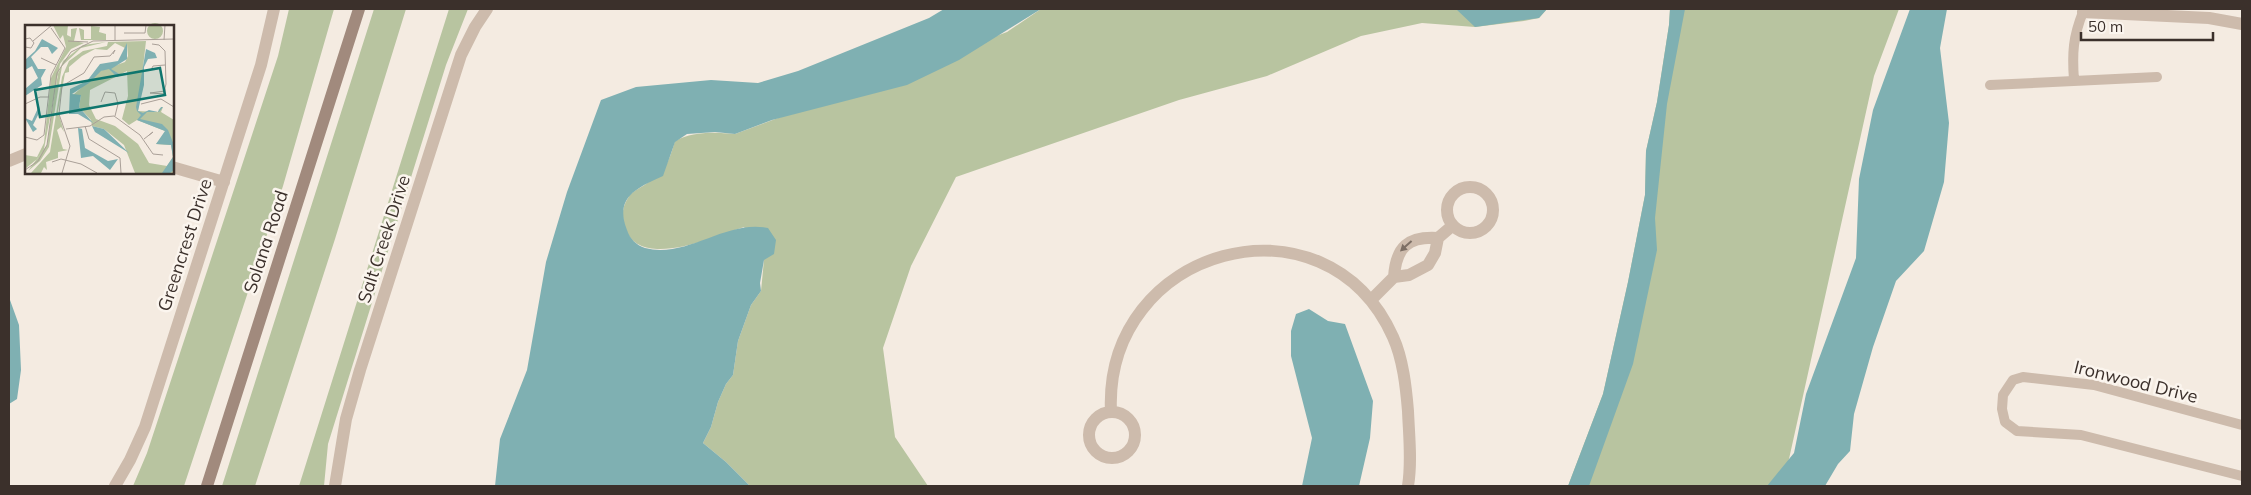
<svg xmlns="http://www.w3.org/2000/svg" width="2251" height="495" font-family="Mulish,sans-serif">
	<rect width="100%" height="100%" fill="#f4ebe1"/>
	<path fill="#b8c4a0" d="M 289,9 L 334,9 L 283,186 L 184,486 L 133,486 L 147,453 L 278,56 Z
		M 374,9 L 406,9 L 335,239 L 255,486 L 222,486 Z
		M 449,9 L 468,9 L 446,65 L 328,444 L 324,486 L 299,486 Z
		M 1041,9 L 1547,9 L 1539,18 L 1524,21 L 1475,27 L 1422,23 L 1361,36 L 1267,76 L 1179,100 L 956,177 L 911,266 L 883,348 L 895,437 L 928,486 L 750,486 L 726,462 L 703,443 L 711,427 L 718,402 L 726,384 L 733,375 L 738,341 L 751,305 L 761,291 L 764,260 L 744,227 C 716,236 642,270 626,230 C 622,218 621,209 628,198 C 632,191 639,189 646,184 C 666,170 668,164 675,141 C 694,131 714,132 735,134 L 1007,32 Z
		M 1670,9 L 1899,9 L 1874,76 L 1783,486 L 1568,486 L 1603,394 L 1628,282 L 1645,195 L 1646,151 L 1657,102 L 1669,25 Z"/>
	<path fill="#7fb0b2" d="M 944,9 L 1041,9 L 959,60 L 907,85 L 772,120 L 735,134 L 715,132 L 687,134 L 675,142 L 663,176 C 637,188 614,197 627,230 C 630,239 636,245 645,248 C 687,259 726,219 768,228 L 776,240 L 774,254 L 764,260 L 760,283 L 761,291 L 751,305 L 738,341 L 733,375 L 726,384 L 718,402 L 711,427 L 703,443 L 726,462 L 750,486 L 495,486 L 500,439 L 527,370 L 546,262 L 567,192 L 601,100 L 636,87 L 711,80 L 758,83 L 798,71 L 929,18 Z
		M 1456,9 L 1547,9 L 1539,18 L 1475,27 Z
		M 1670,9 L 1685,9 L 1667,104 L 1655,218 L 1657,250 L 1633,364 L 1589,486 L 1568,486 L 1603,394 L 1628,282 L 1645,195 L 1646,151 L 1657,102 L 1669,25 Z
		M 1910,9 L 1947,9 L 1940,48 L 1949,123 L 1944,182 L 1924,251 L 1896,281 L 1873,347 L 1854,414 L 1850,451 L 1838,464 L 1825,486 L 1767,486 L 1794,453 L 1806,394 L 1856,258 L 1859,179 L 1873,110 Z
		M 10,300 L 19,325 L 21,370 L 17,399 L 9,404 Z
		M 1309,309 L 1328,321 L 1345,324 L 1373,401 L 1370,438 L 1359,486 L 1302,486 L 1312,438 L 1291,356 L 1291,331 L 1296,314 Z"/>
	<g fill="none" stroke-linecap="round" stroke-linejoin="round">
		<path stroke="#cdbbac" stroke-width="10" d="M 2074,80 C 2072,53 2073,37 2083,12
			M 1990,85 L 2157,77
			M 2242,425 L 2094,385 L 2023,377 L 2013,380 L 2003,395 L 2002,409 L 2005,422 L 2017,431 L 2081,435 L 2242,476"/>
		<path stroke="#cdbbac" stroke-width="12" d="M 2084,9 L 2083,12 L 2209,18 L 2242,24
			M 9,161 L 26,154
			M 172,167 L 224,182
			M1447 210a23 23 0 1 1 46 0a23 23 0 1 1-46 0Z
			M 1394,277 L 1409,275 L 1428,265 L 1435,253 L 1438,238 L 1452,226
			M 1394,277 C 1396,247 1408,236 1438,238
			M 1371,300 L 1394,277
			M1089 435a23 23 0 1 1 46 0a23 23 0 1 1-46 0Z
			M 1111,412 C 1103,247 1325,186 1393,337 C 1403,359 1406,387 1408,411 C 1409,436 1412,462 1408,486
			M 115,486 L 130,460 L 145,427 L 261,65 L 274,9
			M 335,486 L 346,419 L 360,370 L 461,55 L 475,27 L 487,9"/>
		<path stroke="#a18a7d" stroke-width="12" d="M 207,486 L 359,9"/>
	</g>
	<defs><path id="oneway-solid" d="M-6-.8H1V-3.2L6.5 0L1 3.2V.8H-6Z" transform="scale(1.25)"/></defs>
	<use fill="#7d6f65" href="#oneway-solid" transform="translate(1406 246) rotate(138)"/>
	<g text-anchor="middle" stroke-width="5" stroke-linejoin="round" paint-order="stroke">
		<g font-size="18" fill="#3b302b" stroke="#fbf5ee">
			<text transform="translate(384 239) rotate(-72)" y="6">Salt Creek Drive</text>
			<text transform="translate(266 242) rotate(-72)" y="6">Solana Road</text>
			<text transform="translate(185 245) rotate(-72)" y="6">Greencrest Drive</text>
			<text transform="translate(2136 382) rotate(14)" y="6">Ironwood Drive</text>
		</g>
	</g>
	<g transform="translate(25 25)">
		<rect width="149" height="149" fill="#f4ebe1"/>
		<path d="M122 6a8 8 0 1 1 16 0a8 8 0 1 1-16 0ZM 28,0 L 43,0 L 42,10 L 46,12 L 46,4 L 52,3 L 49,16 L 59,18 L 46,24 L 35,39 L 19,124 L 12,134 L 0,144 L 0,130 L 12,132 L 19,118 L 26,53 L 41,22 L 38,10 L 35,14 ZM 66,1 L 75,2 L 74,7 L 81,9 L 81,15 L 56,15 L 54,3 L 59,5 L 59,14 L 66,14 ZM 121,16 L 113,86 L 133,87 L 134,84 L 138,82 L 136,87 L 149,95 L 149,148 L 110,148 L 99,120 L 79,104 L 67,101 L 66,95 L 54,82 L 56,70 L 47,71 L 75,46 L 100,37 L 103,31 L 102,19 L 100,23 L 90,18 L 82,25 L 70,24 L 57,31 L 44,42 L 44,47 L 40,48 L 33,86 L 39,107 L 36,102 L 32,105 L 38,124 L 43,125 L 33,127 L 33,133 L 21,137 L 22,145 L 19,142 L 16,148 L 6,148 L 25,127 L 37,52 L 44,36 L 58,26 L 82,21 L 83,17 ZM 102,46 L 103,71 L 97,94 L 104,100 L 112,95 L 140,106 L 139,111 L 131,119 L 146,120 L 148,132 L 142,141 L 124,138 L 113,119 L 90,101 L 71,94 L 64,80 L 65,65 ZM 81,17 L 56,23 L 37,41 L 24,122 L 15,136 L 3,146 L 22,120 L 32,52 L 38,36 L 58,20 Z" fill="#b8c4a0" fill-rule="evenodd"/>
		<path d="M 17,14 L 33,23 L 27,29 L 23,22 L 16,22 L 6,32 L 13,44 L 21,44 L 16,53 L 17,60 L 0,71 L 0,64 L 13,53 L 7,41 L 0,45 L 0,35 L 10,26 ZM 102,18 L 102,34 L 86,44 L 96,50 L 92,52 L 84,44 L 76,46 L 64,58 L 47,69 L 56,70 L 54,82 L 68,98 L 53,89 L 44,89 L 45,64 L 62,56 L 75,39 L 93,36 ZM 121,24 L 130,28 L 132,33 L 123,34 L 119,42 L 119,60 L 113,86 L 118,88 L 124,85 L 133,87 L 136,82 L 138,82 L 134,87 L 122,87 L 115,94 L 137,99 L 143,105 L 149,120 L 149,145 L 145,148 L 137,148 L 148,132 L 146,120 L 131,119 L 140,106 L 112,95 L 116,90 L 112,86 L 111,82 ZM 14,81 L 15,86 L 8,100 L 12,104 L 8,107 L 0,93 L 7,96 ZM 67,101 L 79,104 L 104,128 L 70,107 ZM 53,103 L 57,104 L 60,123 L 83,136 L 93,134 L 85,145 L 68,131 L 56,133 Z" fill="#7fb0b2"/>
		<path fill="none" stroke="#aaa098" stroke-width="1" d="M 99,8 L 120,8 L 121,0M 0,14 L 5,13 L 9,18 L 6,23 L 0,22M 139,15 L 140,0M 8,16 L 27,0M 43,16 L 63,17M 90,16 L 90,0M 127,19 L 134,20 L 140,26 L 141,59 L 140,63 L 140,69 L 125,68 L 140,66M 16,33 L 31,40M 126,45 L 128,41 L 140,40M 76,77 L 80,67 L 90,68 L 93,79 L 90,91M 0,79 L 15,72 L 24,72M 116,79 L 136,74 L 149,82M 60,101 L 64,114 L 95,133 L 96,148M 41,104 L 65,101 L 79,92 L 89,91 L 115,110 L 128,129 L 138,130M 0,112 L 12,115 L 19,110 L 26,50 L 40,23 L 26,3M 119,114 L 128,107 L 124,110M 27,137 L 36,134 L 56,139 L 72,148M 0,145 L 13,136 L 22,120 L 32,48 L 46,27 L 68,16 L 149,14M 37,148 L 45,121 L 34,89 L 37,61 L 59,48 L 69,32 L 85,31 L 90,25 L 88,29"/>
		<path fill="#0f766e" fill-opacity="0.15" stroke="#0f766e" stroke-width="2.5" d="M 135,43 L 140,70 L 15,92 L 10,65 Z"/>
		<rect width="149" height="149" fill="none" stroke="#3b302b" stroke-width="2.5"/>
	</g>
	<rect width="2251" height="495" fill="none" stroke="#3b302b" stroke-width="20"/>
	<path d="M2081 32v8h132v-8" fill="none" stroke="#3b302b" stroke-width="2.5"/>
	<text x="2088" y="32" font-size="15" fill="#3b302b" stroke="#fbf5ee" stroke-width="4" paint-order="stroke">50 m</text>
</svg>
